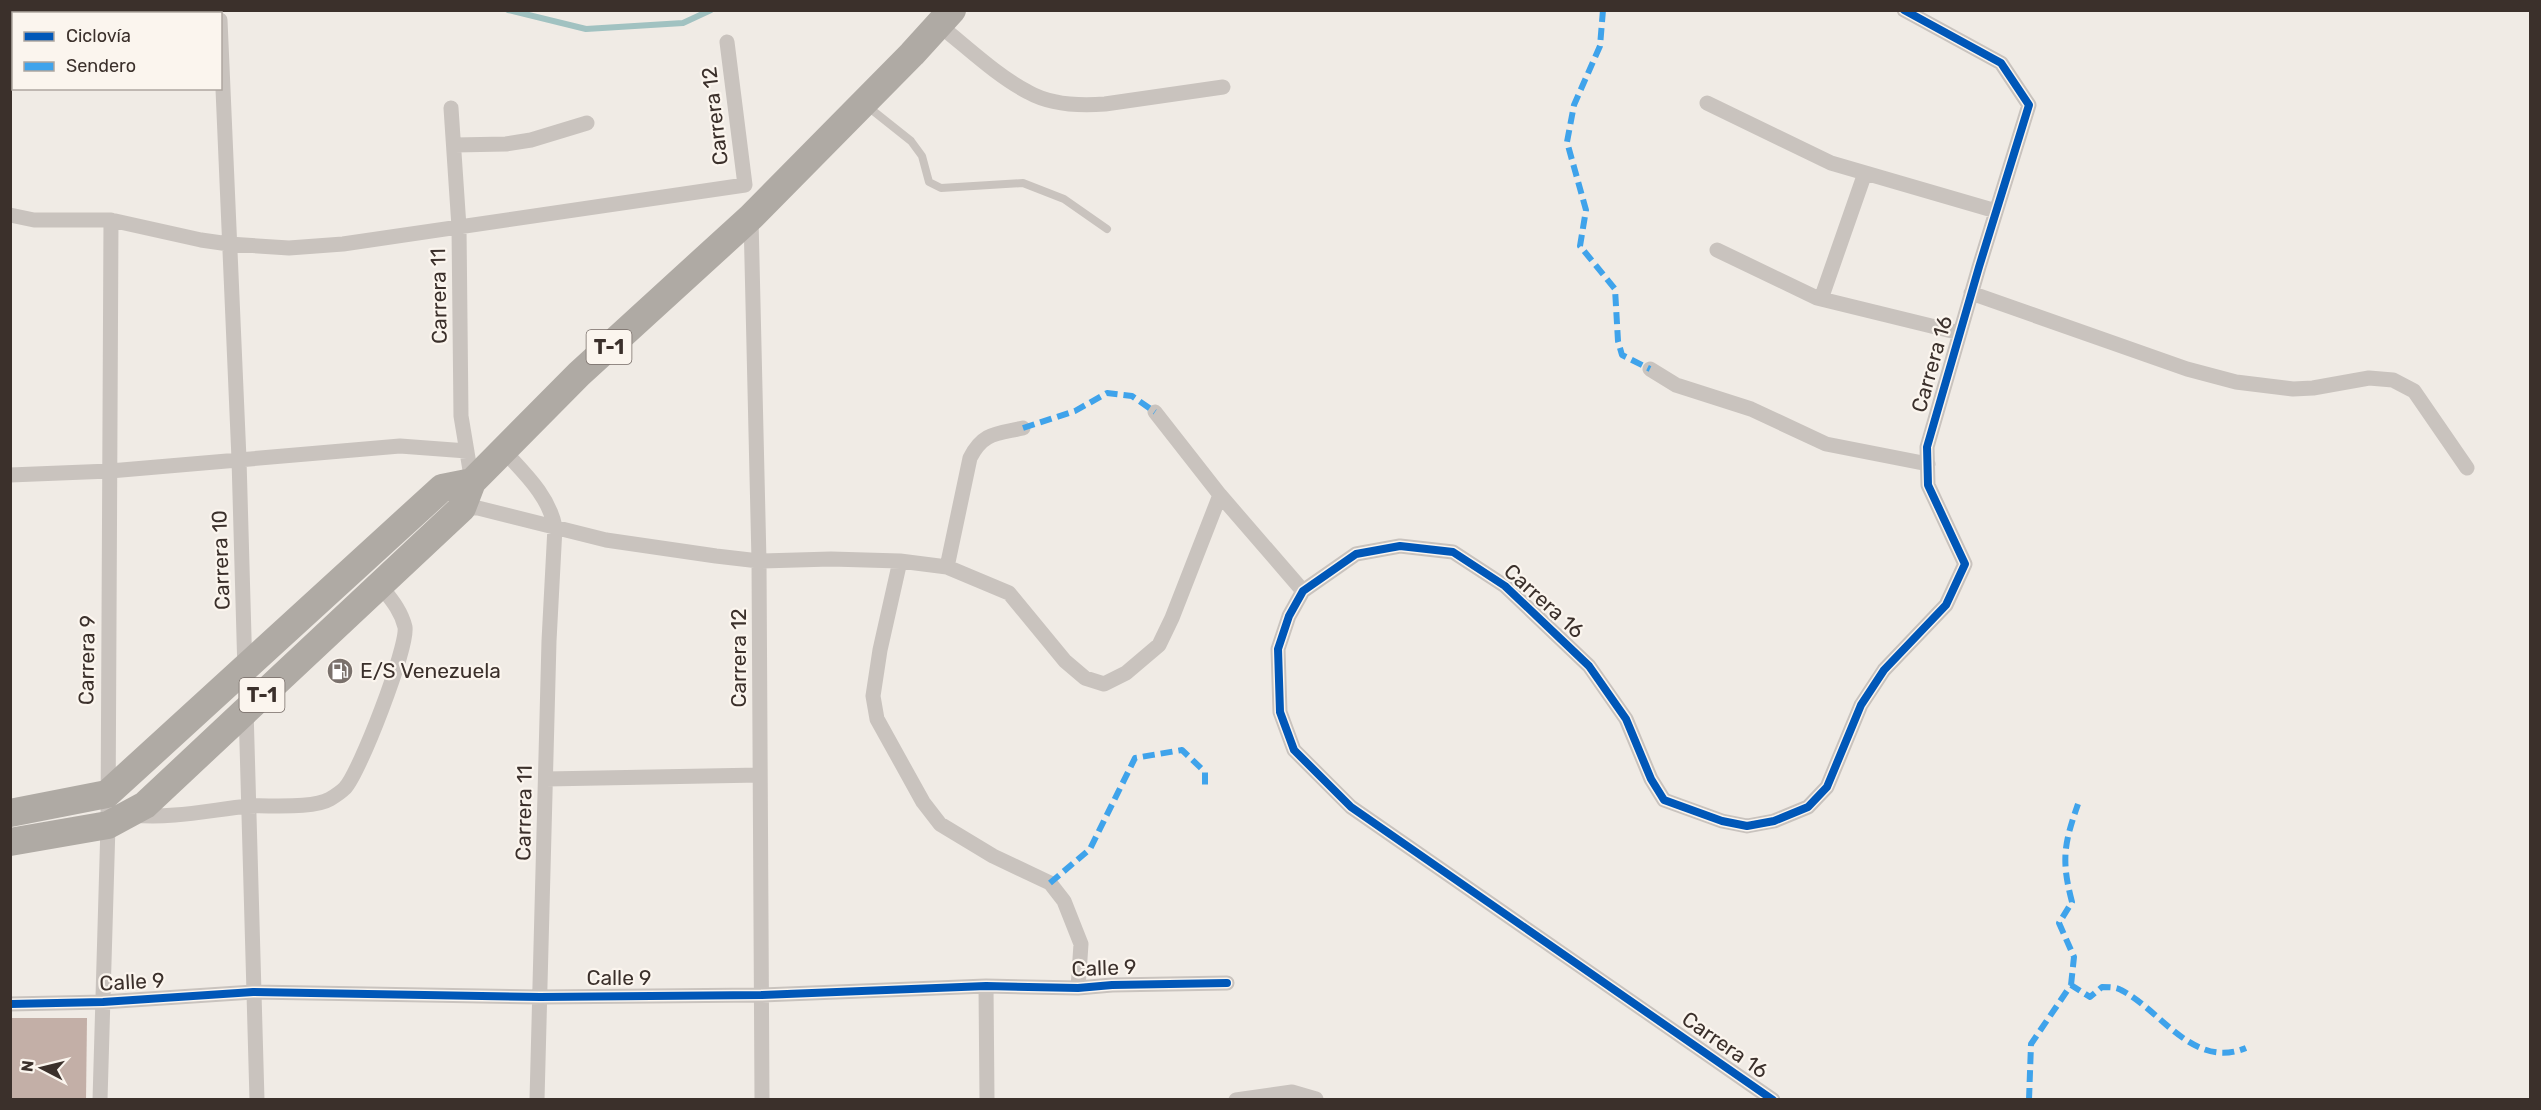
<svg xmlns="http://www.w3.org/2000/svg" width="2541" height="1110" font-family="Rubik,sans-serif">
	<rect width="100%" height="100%" fill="#f0ebe5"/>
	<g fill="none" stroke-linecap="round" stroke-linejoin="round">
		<path stroke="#a1c2c1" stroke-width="6" d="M 508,10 L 586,29 L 683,23 L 711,10
			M 174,14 L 184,10
			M 10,49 L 14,48"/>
	</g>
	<path fill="#c3afa7" d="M 10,1018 L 87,1018 L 86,1100 L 10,1100 Z"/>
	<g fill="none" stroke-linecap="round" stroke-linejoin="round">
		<path stroke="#c9c3be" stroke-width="8" d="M 867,106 L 911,141 L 922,156 L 929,182 L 941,188 L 1023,183 L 1064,199 L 1107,229"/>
		<path stroke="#c9c3be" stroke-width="15" d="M 220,20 L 239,459 L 257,1100
			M 939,25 C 967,47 997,76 1028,92 C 1051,105 1080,106 1105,104 L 1223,87
			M 727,42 L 745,185
			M 1707,103 L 1831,163 L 1996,211
			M 451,108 L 459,227 L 461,416 L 472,482
			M 455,145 L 506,144 L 531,140 L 587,123
			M 10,215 L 34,220 L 111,220 L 201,240 L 229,244 L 289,248 L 343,244 L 745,185
			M 751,218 L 759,561 L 762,1100
			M 1717,250 L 1817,298 L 1960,333
			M 1971,293 L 2187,369 L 2236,382 L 2293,389 L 2313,388 L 2369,378 L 2393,380 L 2414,391 L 2467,468
			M 1821,299 L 1865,173
			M 1650,369 L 1676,385 L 1751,409 L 1826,444 L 1928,464
			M 1155,412 L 1220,495 L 1303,591
			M 504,451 C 525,474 549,496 555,527 L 549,641 L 537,1100
			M 10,475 L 110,471 L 400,446 L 467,451
			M 462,508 L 478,508 L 606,540 L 716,556 L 759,561 L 831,559 L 900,561 L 947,567 L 1009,593 L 1065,661 L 1085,678 L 1104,684 L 1126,673 L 1159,645 L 1172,618 L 1220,495
			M 900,561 L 880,650 L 873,696 L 877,719 L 923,802 L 940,824 L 993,856 L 1050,883 L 1064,901 L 1081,944 L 1078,988
			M 947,567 L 970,458 C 983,432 997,434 1023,428
			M 546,779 L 760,775
			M 132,815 C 172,819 210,810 249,806 C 270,805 313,809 330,799 C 335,796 341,792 345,788 C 360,772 408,647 405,627 C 401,610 390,598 380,585
			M 986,986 L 987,1100
			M 10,1004 L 103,1002 L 253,992 L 540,997 L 761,995 L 986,986 L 1078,988 L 1112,985 L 1227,983
			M 100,1100 L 108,825 L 111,220
			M 1236,1100 L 1292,1092 L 1316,1099
			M 1773,1100 L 1351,807 L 1294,750 L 1280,712 L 1278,649 L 1289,616 L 1303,591 L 1356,554 L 1400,546 L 1453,552 L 1505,586 L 1589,666 L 1626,719 L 1651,779 L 1664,800 L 1722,821 L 1747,826 L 1774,821 L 1808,807 L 1827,787 L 1861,705 L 1884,670 L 1946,605 L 1965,564 L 1928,485 L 1927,447 L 1979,267 L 2029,105 L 2001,63 L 1904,10"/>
		<path stroke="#afaaa4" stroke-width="28" d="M 10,813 L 107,794 L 442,488 L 472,482
			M 10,842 L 108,825 L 145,805 L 462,508 L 472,482 L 579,374 L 751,217 L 912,54 L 952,10"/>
		<path stroke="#3fa3eb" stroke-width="6" stroke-dasharray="12 6" stroke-linecap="butt" d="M 1603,10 L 1600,46 L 1574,105 L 1567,142 L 1586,210 L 1580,246 L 1615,289 L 1618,341 L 1622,355 L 1650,369
			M 1023,428 L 1075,411 L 1107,393 L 1132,396 L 1155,412
			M 1050,883 L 1090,849 L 1135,758 L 1182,750 L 1205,772 L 1205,787
			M 2071,985 L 2074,957 L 2059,923 L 2072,902 C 2061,860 2064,844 2078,804
			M 2029,1100 L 2031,1044 L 2071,985 L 2090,997 L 2102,987 C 2108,987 2116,987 2121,990 C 2161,1010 2193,1070 2246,1048"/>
		<defs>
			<path id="cycleway" d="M 10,1004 L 103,1002 L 253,992 L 540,997 L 761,995 L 986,986 L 1078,988 L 1112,985 L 1227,983
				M 1773,1100 L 1351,807 L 1294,750 L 1280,712 L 1278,649 L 1289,616 L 1303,591 L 1356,554 L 1400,546 L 1453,552 L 1505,586 L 1589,666 L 1626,719 L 1651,779 L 1664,800 L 1722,821 L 1747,826 L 1774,821 L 1808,807 L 1827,787 L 1861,705 L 1884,670 L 1946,605 L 1965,564 L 1928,485 L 1927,447 L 1979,267 L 2029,105 L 2001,63 L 1904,10"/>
		</defs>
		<use href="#cycleway" stroke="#fbf5ee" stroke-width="11"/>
		<use href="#cycleway" stroke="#0057b8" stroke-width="8"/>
	</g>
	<defs>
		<symbol id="fuel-disc" viewBox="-11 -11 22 22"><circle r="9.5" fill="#7a716c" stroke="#fbf5ee"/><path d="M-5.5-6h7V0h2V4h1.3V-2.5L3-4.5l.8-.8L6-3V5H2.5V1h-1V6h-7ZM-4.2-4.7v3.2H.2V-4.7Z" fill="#fff"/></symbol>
	</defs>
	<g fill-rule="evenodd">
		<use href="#fuel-disc" x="325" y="656" width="30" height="30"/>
	</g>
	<g text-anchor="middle" stroke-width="4.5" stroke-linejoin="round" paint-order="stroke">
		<g fill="#fbf5ee" stroke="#756b66" stroke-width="1.5">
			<rect x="586.5" y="330" width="45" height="34" rx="4.5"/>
			<rect x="239.5" y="678" width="45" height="34" rx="4.5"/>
		</g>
		<g font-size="20" font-weight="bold" fill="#3b302b">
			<text x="609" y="354">T-1</text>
			<text x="262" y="702">T-1</text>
		</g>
		<g font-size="21" fill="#3b302b" stroke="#fbf5ee">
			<text transform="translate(715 116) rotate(-97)" y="7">Carrera 12</text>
			<text transform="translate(439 296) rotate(-91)" y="7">Carrera 11</text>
			<text transform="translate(1932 364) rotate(-74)" y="7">Carrera 16</text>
			<text transform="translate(221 560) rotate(-92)" y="7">Carrera 10</text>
			<text transform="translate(1544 601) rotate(42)" y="7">Carrera 16</text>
			<text transform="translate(739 658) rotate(-90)" y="7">Carrera 12</text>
			<text transform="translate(87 660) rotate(-89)" y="7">Carrera 9</text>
			<text transform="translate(524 813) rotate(-89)" y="7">Carrera 11</text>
			<text transform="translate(1104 968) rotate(-2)" y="7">Calle 9</text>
			<text x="619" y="985">Calle 9</text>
			<text transform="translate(132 982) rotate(-3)" y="7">Calle 9</text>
			<text transform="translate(1725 1045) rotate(35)" y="7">Carrera 16</text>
		</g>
		<g font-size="21" fill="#3b302b" stroke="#fbf5ee" text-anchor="start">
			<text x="360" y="678">E/S Venezuela</text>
		</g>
	</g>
	<rect width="2541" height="1110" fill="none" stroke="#3b302b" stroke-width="24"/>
	<rect x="12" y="12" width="210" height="78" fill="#fbf5ee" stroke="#aea6a0" stroke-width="1.5"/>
	<rect x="24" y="32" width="30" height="9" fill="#0057b8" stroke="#aea6a0" stroke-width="1.5"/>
	<text x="66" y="42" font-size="18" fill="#3b302b">Ciclovía</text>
	<rect x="24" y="62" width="30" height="9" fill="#3fa3eb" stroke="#aea6a0" stroke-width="1.5"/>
	<text x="66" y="72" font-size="18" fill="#3b302b">Sendero</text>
	<g transform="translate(42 1068) rotate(277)" stroke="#fbf5ee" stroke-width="4.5" paint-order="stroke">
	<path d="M0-4.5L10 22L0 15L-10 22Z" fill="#3b302b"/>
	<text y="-9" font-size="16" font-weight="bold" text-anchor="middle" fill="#3b302b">N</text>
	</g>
</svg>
